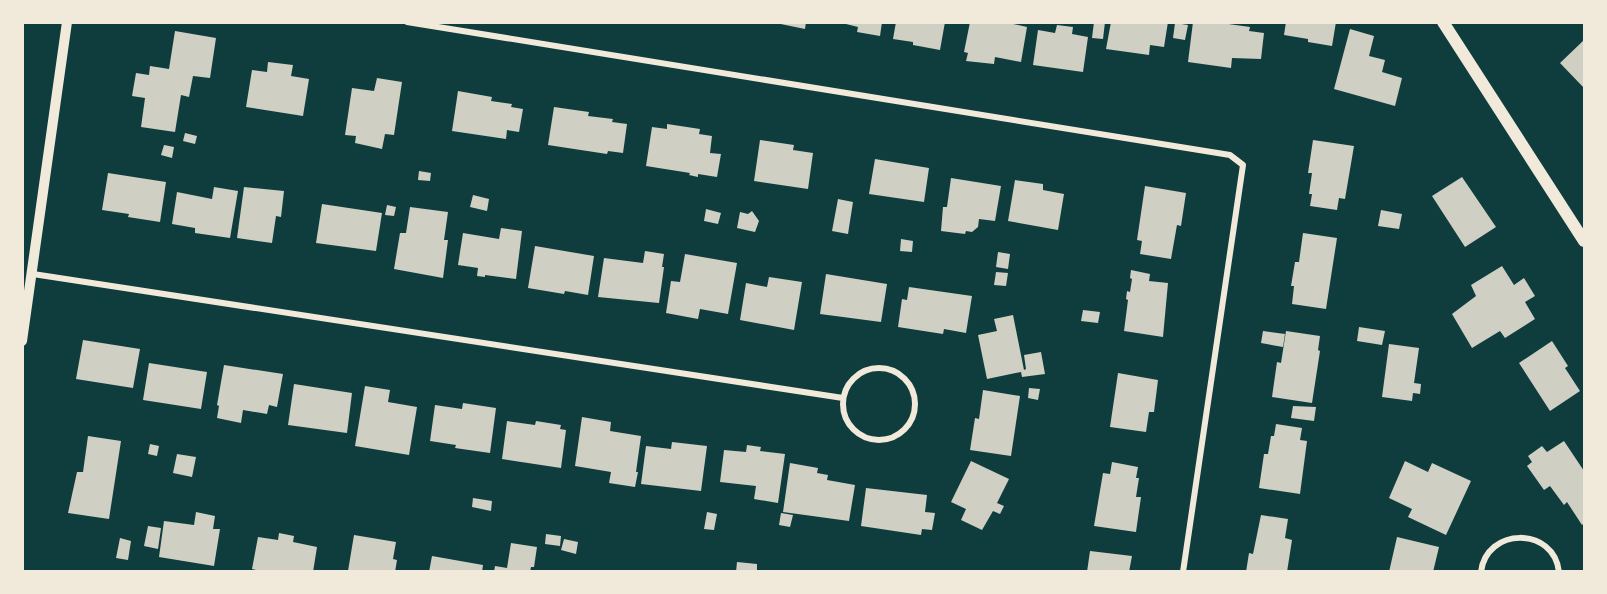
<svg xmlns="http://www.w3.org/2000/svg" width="1607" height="594" font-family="'Varela Round',sans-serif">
	<rect width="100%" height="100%" fill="#0f3d3e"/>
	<path fill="#cfcfc3" d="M 771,22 L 806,22 L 805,29 Z
		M 838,22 L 882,22 L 880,36 L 857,32 L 858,27 Z
		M 896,22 L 945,22 L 940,50 L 913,45 L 913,42 L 893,39 Z
		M 970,22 L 1004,22 L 1027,27 L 1021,62 L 995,57 L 994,64 L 966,61 L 968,53 L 964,52 Z
		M 1094,22 L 1105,22 L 1103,39 L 1092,38 Z
		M 1111,22 L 1168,22 L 1164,47 L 1150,45 L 1149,55 L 1106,49 Z
		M 1193,22 L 1214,22 L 1250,27 L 1249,31 L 1264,33 L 1261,59 L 1232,58 L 1231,68 L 1188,62 Z
		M 1286,22 L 1336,22 L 1332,46 L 1308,42 L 1308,39 L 1284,35 Z
		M 1175,23 L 1188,25 L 1185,40 L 1173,38 Z
		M 1057,25 L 1073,27 L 1072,34 L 1088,37 L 1083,72 L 1033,65 L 1038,30 L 1055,33 Z
		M 1350,29 L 1374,36 L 1369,56 L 1385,60 L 1382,72 L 1402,78 L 1395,106 L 1334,89 Z
		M 175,31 L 216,38 L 210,78 L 193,76 L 189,97 L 181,95 L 175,132 L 141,127 L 145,98 L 132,96 L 136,73 L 149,75 L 150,66 L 169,69 Z
		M 1584,40 L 1584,88 L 1560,63 Z
		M 268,62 L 293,65 L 291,76 L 309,79 L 303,116 L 246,107 L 252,70 L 267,72 Z
		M 377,78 L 402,82 L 394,135 L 385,134 L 382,149 L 355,143 L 356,136 L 345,135 L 352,88 L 374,91 Z
		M 458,91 L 492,97 L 491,101 L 512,104 L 511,107 L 523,109 L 519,132 L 507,130 L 506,139 L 452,131 Z
		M 554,107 L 589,112 L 588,116 L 613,119 L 612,122 L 627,124 L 623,153 L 608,151 L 607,154 L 548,145 Z
		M 667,124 L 700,129 L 699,134 L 712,136 L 710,153 L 721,154 L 717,177 L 698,174 L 698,177 L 689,175 L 690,173 L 646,166 L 652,127 L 667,129 Z
		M 185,133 L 197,136 L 195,144 L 183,141 Z
		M 760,140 L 794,145 L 793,150 L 813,153 L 808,189 L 754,181 Z
		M 1313,140 L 1354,146 L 1345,199 L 1339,198 L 1337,210 L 1310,206 L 1312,194 L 1309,194 L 1312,173 L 1308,173 Z
		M 164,145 L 174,147 L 172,158 L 161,155 Z
		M 875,159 L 929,168 L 924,202 L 869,194 Z
		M 419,171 L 431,173 L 430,181 L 418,180 Z
		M 108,173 L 166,182 L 160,222 L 128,217 L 129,214 L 102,210 Z
		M 1462,177 L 1496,227 L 1465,247 L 1432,196 Z
		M 951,178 L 1001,186 L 995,221 L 979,219 L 978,227 L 972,232 L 966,231 L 965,234 L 941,231 L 943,207 L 947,207 Z
		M 1015,180 L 1043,184 L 1043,190 L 1064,194 L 1058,230 L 1008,221 Z
		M 1145,186 L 1186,193 L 1181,226 L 1177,225 L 1171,259 L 1140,254 L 1142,241 L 1137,240 Z
		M 214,187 L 238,191 L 230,238 L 195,233 L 195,228 L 172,224 L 177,192 L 212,199 Z
		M 244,187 L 284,191 L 281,217 L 276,216 L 272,243 L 237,238 Z
		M 473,195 L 489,199 L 487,211 L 470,207 Z
		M 838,199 L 853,202 L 848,234 L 832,231 Z
		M 322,204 L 382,213 L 376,251 L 316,243 Z
		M 387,205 L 396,207 L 394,216 L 385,215 Z
		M 410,207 L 448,212 L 444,240 L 448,240 L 443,278 L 394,269 L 400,233 L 406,233 Z
		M 706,209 L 721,213 L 718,224 L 704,221 Z
		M 1381,210 L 1402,214 L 1399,229 L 1378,226 Z
		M 752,211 L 759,221 L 755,232 L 737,228 L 740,212 L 748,214 Z
		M 501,228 L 522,231 L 516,279 L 485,275 L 485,277 L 477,276 L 478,268 L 458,265 L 463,233 L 499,239 Z
		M 1303,233 L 1337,238 L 1326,309 L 1292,304 L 1294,286 L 1291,286 L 1295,262 L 1299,262 Z
		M 901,239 L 913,241 L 912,252 L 900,251 Z
		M 535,246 L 594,256 L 588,295 L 565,291 L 564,294 L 528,288 Z
		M 645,251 L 664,254 L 662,267 L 664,267 L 659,303 L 598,297 L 604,258 L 643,263 Z
		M 998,252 L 1010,254 L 1008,269 L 996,267 Z
		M 685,254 L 737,263 L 728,314 L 700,309 L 698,319 L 666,313 L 671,281 L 680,282 Z
		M 1502,266 L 1514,285 L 1524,278 L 1535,296 L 1525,302 L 1535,319 L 1505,338 L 1500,331 L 1472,348 L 1452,314 L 1476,296 L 1471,285 Z
		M 1131,270 L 1150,274 L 1149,281 L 1168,283 L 1163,337 L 1124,331 L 1128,300 L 1126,299 L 1127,291 L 1130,292 L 1132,279 L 1130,278 Z
		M 996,272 L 1008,273 L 1006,286 L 994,285 Z
		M 826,274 L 887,284 L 881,322 L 820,314 Z
		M 769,277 L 802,282 L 794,330 L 740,320 L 746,283 L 767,287 Z
		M 909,287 L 972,296 L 966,333 L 944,329 L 943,334 L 898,327 L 902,299 L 907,300 Z
		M 1083,310 L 1100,312 L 1098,323 L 1081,321 Z
		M 1013,315 L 1024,370 L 1026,369 L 1024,355 L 1041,352 L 1045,374 L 1022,377 L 1021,372 L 987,379 L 978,335 L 997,331 L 994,319 Z
		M 1359,327 L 1385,331 L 1382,345 L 1357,341 Z
		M 1263,331 L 1285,334 L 1283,347 L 1261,343 Z
		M 1286,331 L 1320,336 L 1318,350 L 1320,351 L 1312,403 L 1272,397 L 1277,362 L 1281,363 Z
		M 83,340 L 140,349 L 133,388 L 76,379 Z
		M 1552,341 L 1568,366 L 1565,368 L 1580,391 L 1550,411 L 1519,363 Z
		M 1389,344 L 1419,348 L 1414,383 L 1421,384 L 1420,394 L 1413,393 L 1412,401 L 1382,397 Z
		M 149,363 L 207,372 L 201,409 L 143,400 Z
		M 224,365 L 283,374 L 277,407 L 269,405 L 267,414 L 243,410 L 241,423 L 217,418 L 219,406 L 217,405 Z
		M 1118,373 L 1158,380 L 1154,412 L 1149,412 L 1146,432 L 1110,427 Z
		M 294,384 L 352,393 L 347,433 L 288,425 Z
		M 365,386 L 390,390 L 388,402 L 417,407 L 409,455 L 355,446 Z
		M 1029,388 L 1040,389 L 1038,400 L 1028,398 Z
		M 983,390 L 1020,396 L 1011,456 L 970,450 L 975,418 L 979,419 Z
		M 463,403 L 496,408 L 490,453 L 455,448 L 456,445 L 430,441 L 435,405 L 462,409 Z
		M 1293,406 L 1316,407 L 1314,421 L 1291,418 Z
		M 582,417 L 611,422 L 610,431 L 641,436 L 636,472 L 638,472 L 635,487 L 609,483 L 611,472 L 575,466 Z
		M 507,421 L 535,425 L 536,421 L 561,425 L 560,429 L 566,430 L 561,468 L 502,459 Z
		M 1276,424 L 1302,428 L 1300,440 L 1307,441 L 1300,494 L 1259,488 L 1264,454 L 1268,454 L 1271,436 L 1274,436 Z
		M 88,436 L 121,441 L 109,519 L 68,513 L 77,472 L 83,472 Z
		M 1564,441 L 1584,471 L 1584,523 L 1582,525 L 1567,502 L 1564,505 L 1550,486 L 1544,490 L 1527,466 L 1532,462 L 1528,456 L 1542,446 L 1547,452 Z
		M 672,442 L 707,446 L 701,491 L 641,484 L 646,446 L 671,449 Z
		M 150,444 L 159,446 L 157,456 L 148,454 Z
		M 747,445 L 761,447 L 760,451 L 785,454 L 778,503 L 754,499 L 756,486 L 720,482 L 724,450 L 746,452 Z
		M 177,454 L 196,457 L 192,477 L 173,473 Z
		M 971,461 L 1009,479 L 997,503 L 1004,506 L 1000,514 L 993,511 L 982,530 L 961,520 L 966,509 L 951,502 Z
		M 1405,461 L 1428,472 L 1432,463 L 1471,481 L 1446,535 L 1408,517 L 1412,509 L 1389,498 Z
		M 1112,462 L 1138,467 L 1136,478 L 1139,478 L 1136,497 L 1141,497 L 1136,532 L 1094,526 L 1103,473 L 1110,474 Z
		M 790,463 L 818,468 L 817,473 L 828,475 L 827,480 L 855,485 L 849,521 L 783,512 Z
		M 866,488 L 927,495 L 925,512 L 935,513 L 932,530 L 922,529 L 921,535 L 861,526 Z
		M 473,498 L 492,501 L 491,511 L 472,507 Z
		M 196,512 L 215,516 L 213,529 L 220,529 L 214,566 L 159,557 L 164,521 L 194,525 Z
		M 707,512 L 717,514 L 714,530 L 704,529 Z
		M 781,513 L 793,515 L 790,527 L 779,525 Z
		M 1261,515 L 1288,519 L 1285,538 L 1292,540 L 1287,572 L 1246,572 L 1249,553 L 1253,554 Z
		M 148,526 L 161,528 L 158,549 L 144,546 Z
		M 279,533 L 294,536 L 293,542 L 317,547 L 313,572 L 264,572 L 252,569 L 258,537 L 278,540 Z
		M 546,534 L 561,536 L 560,546 L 545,544 Z
		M 354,535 L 396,542 L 393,559 L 397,560 L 395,572 L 348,571 Z
		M 1397,537 L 1439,547 L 1433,572 L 1389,572 Z
		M 120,538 L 131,541 L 128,560 L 116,558 Z
		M 564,539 L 578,542 L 576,554 L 561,550 Z
		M 511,543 L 537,547 L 534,567 L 531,567 L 530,572 L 494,572 L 495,566 L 507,568 Z
		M 1090,551 L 1132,556 L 1129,572 L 1087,572 Z
		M 432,556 L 483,565 L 482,572 L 429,572 Z
		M 737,562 L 757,564 L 757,572 L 736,572 Z"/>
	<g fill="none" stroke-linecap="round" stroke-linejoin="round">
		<path stroke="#f1e9da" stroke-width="6" d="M 407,22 L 1230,155 L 1243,165 L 1183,572
			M 33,274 L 843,398
			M843 404a36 36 0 1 1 72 0a36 36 0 1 1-72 0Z
			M 1481,572 C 1486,527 1554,526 1559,572"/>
		<path stroke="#f1e9da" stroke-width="10" d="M 22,341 L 67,22"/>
		<path stroke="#f1e9da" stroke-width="12" d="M 1443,22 L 1584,241"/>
	</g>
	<rect width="1607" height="594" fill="none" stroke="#f1e9da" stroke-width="48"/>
</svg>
